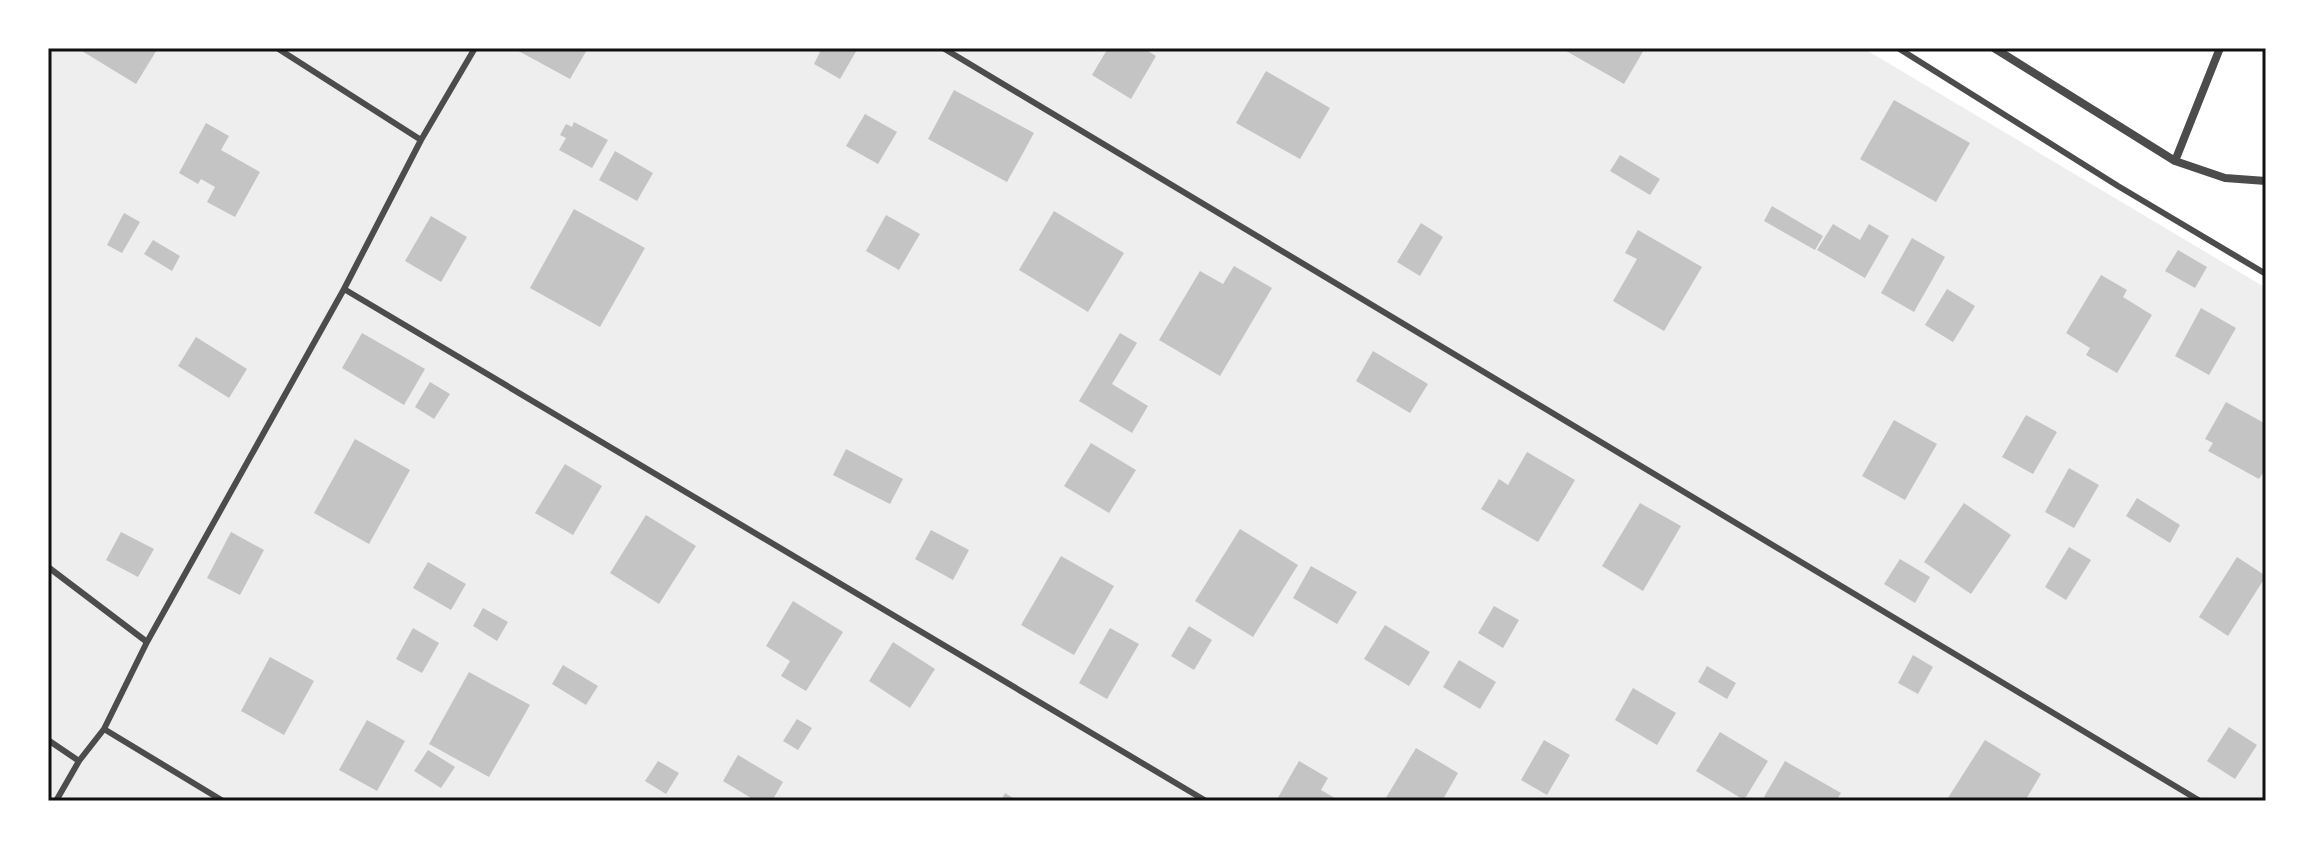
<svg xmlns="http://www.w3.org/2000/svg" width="2314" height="849" font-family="Inter,sans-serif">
	<rect width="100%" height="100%" fill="#fff"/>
	<path fill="#eee" d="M 48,48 L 1863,48 L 2266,288 L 2266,801 L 48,801 Z"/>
	<path fill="#c4c4c4" d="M 77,48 L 158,48 L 136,84 Z
		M 513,48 L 588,48 L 570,79 Z
		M 814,48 L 858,48 L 840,79 L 814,64 L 820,52 Z
		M 1108,48 L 1143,48 L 1156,56 L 1131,99 L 1092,75 Z
		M 1561,48 L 1645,48 L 1624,84 Z
		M 1266,71 L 1330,108 L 1300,159 L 1236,123 Z
		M 954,90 L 1034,133 L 1007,182 L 928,139 Z
		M 1894,100 L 1970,143 L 1936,202 L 1860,159 Z
		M 865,114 L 897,132 L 878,164 L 846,146 Z
		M 574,122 L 608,140 L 592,168 L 559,150 L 566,138 L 560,135 L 566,124 L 572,127 Z
		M 206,123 L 229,136 L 221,150 L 260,172 L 235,217 L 207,202 L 215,187 L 201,179 L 198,184 L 179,173 Z
		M 615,151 L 653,173 L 637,201 L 599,180 Z
		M 1620,155 L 1660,179 L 1650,195 L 1610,171 Z
		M 1772,206 L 1823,236 L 1815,250 L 1764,221 Z
		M 574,209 L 645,248 L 600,327 L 530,288 Z
		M 1054,211 L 1124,253 L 1088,312 L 1019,270 Z
		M 124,213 L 140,222 L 122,253 L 107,245 Z
		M 886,215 L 920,234 L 899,270 L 866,251 Z
		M 431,216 L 467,237 L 441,282 L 405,261 Z
		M 1421,223 L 1443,237 L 1420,276 L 1397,262 Z
		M 1833,224 L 1860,240 L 1869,224 L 1889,236 L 1865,278 L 1817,250 Z
		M 1638,230 L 1702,267 L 1664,331 L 1613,301 L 1637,259 L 1625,253 Z
		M 1912,238 L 1945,257 L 1914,312 L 1881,293 Z
		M 153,240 L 180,256 L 172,271 L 144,254 Z
		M 2178,250 L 2207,267 L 2195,288 L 2165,271 Z
		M 1234,266 L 1272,288 L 1220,376 L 1159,340 L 1200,271 L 1223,284 Z
		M 2101,275 L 2127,290 L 2123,297 L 2152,315 L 2117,373 L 2086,355 L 2090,348 L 2066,333 Z
		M 1947,289 L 1975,306 L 1953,342 L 1925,325 Z
		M 2201,308 L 2236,328 L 2209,375 L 2175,356 Z
		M 362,333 L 425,369 L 404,405 L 342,368 Z
		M 1120,333 L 1137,343 L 1112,384 L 1148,406 L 1132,433 L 1079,401 Z
		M 196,337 L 247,369 L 229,398 L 178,366 Z
		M 1373,351 L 1428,384 L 1410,413 L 1356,381 Z
		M 430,382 L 450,394 L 434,419 L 415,407 Z
		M 2226,402 L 2266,424 L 2266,468 L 2259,479 L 2208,451 L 2213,443 L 2205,439 Z
		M 2026,415 L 2057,432 L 2033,474 L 2002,457 Z
		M 1894,420 L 1937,444 L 1905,500 L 1862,476 Z
		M 355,439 L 410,470 L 369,544 L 314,513 Z
		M 1091,443 L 1136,470 L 1109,513 L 1064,486 Z
		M 846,449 L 903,479 L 890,504 L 833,475 Z
		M 1527,452 L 1575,480 L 1538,542 L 1481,509 L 1499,479 L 1508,485 Z
		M 565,464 L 602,486 L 573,535 L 535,513 Z
		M 2069,468 L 2099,485 L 2074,528 L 2045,512 Z
		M 2137,498 L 2180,525 L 2170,543 L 2126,516 Z
		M 1640,503 L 1681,526 L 1643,591 L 1602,566 Z
		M 1964,503 L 2011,535 L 1971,594 L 1924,562 Z
		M 646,515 L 696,546 L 659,604 L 610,573 Z
		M 1240,529 L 1298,565 L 1253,637 L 1195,601 Z
		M 931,530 L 969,550 L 953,580 L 915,559 Z
		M 121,532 L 154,549 L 138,577 L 106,560 Z
		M 231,532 L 264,550 L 240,595 L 207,578 Z
		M 2069,547 L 2091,560 L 2066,600 L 2045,587 Z
		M 1061,556 L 1114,586 L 1074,655 L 1021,625 Z
		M 2237,557 L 2266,576 L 2228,636 L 2199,617 Z
		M 1900,559 L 1930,577 L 1915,603 L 1884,584 Z
		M 428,562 L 466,584 L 451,610 L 413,588 Z
		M 1311,566 L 1357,592 L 1337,624 L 1293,598 Z
		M 793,601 L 843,632 L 806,691 L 781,676 L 790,661 L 766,646 Z
		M 1494,606 L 1519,620 L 1503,648 L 1478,633 Z
		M 483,608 L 508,622 L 497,641 L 473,626 Z
		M 1385,625 L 1430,652 L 1409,686 L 1364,659 Z
		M 1189,626 L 1212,640 L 1194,670 L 1171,656 Z
		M 413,628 L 439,643 L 422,673 L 396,659 Z
		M 1110,628 L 1139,644 L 1107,699 L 1079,683 Z
		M 893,642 L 935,669 L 910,708 L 869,681 Z
		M 1913,655 L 1933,667 L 1918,694 L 1898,683 Z
		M 270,657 L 314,681 L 284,735 L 241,711 Z
		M 1459,660 L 1496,682 L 1480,709 L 1443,687 Z
		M 563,665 L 598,686 L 586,705 L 552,684 Z
		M 1707,666 L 1736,683 L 1727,699 L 1698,682 Z
		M 469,672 L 530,705 L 489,777 L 429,744 Z
		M 1633,688 L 1676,713 L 1657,745 L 1615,720 Z
		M 797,719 L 812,728 L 798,750 L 783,741 Z
		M 367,720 L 405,741 L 377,791 L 339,770 Z
		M 2229,727 L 2257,745 L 2235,779 L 2207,761 Z
		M 1720,732 L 1768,761 L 1744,800 L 1696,771 Z
		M 1544,740 L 1570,755 L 1547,795 L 1521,780 Z
		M 1985,740 L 2041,774 L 2025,801 L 1946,801 Z
		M 1416,748 L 1458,773 L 1442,801 L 1384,801 Z
		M 428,750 L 455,767 L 441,788 L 414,771 Z
		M 738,755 L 783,782 L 772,801 L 756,801 L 723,781 Z
		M 658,761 L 679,773 L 666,794 L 645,781 Z
		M 1299,761 L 1328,778 L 1321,790 L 1340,801 L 1276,801 Z
		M 1785,761 L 1841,793 L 1836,801 L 1772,801 L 1764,797 Z
		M 1005,793 L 1018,801 L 1001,801 Z"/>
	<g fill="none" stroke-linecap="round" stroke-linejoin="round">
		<path stroke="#4c4c4c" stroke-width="6" d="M 277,48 L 421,140
			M 943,48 L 2200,801
			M 1898,48 L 2118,186 L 2266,274
			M 344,289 L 1206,801
			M 48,567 L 147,642
			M 104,729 L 223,801
			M 48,740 L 79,761
			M 56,801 L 79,761 L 104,729 L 147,642 L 344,289 L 421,140 L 475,48"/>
		<path stroke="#4c4c4c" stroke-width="8" d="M 1994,48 L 2175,161 L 2225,178 L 2266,181
			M 2175,161 L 2220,48"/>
	</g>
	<rect width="2314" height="849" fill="none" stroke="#ffffff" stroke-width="100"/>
	<rect x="50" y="50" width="2214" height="749" fill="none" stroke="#111" stroke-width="3"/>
</svg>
